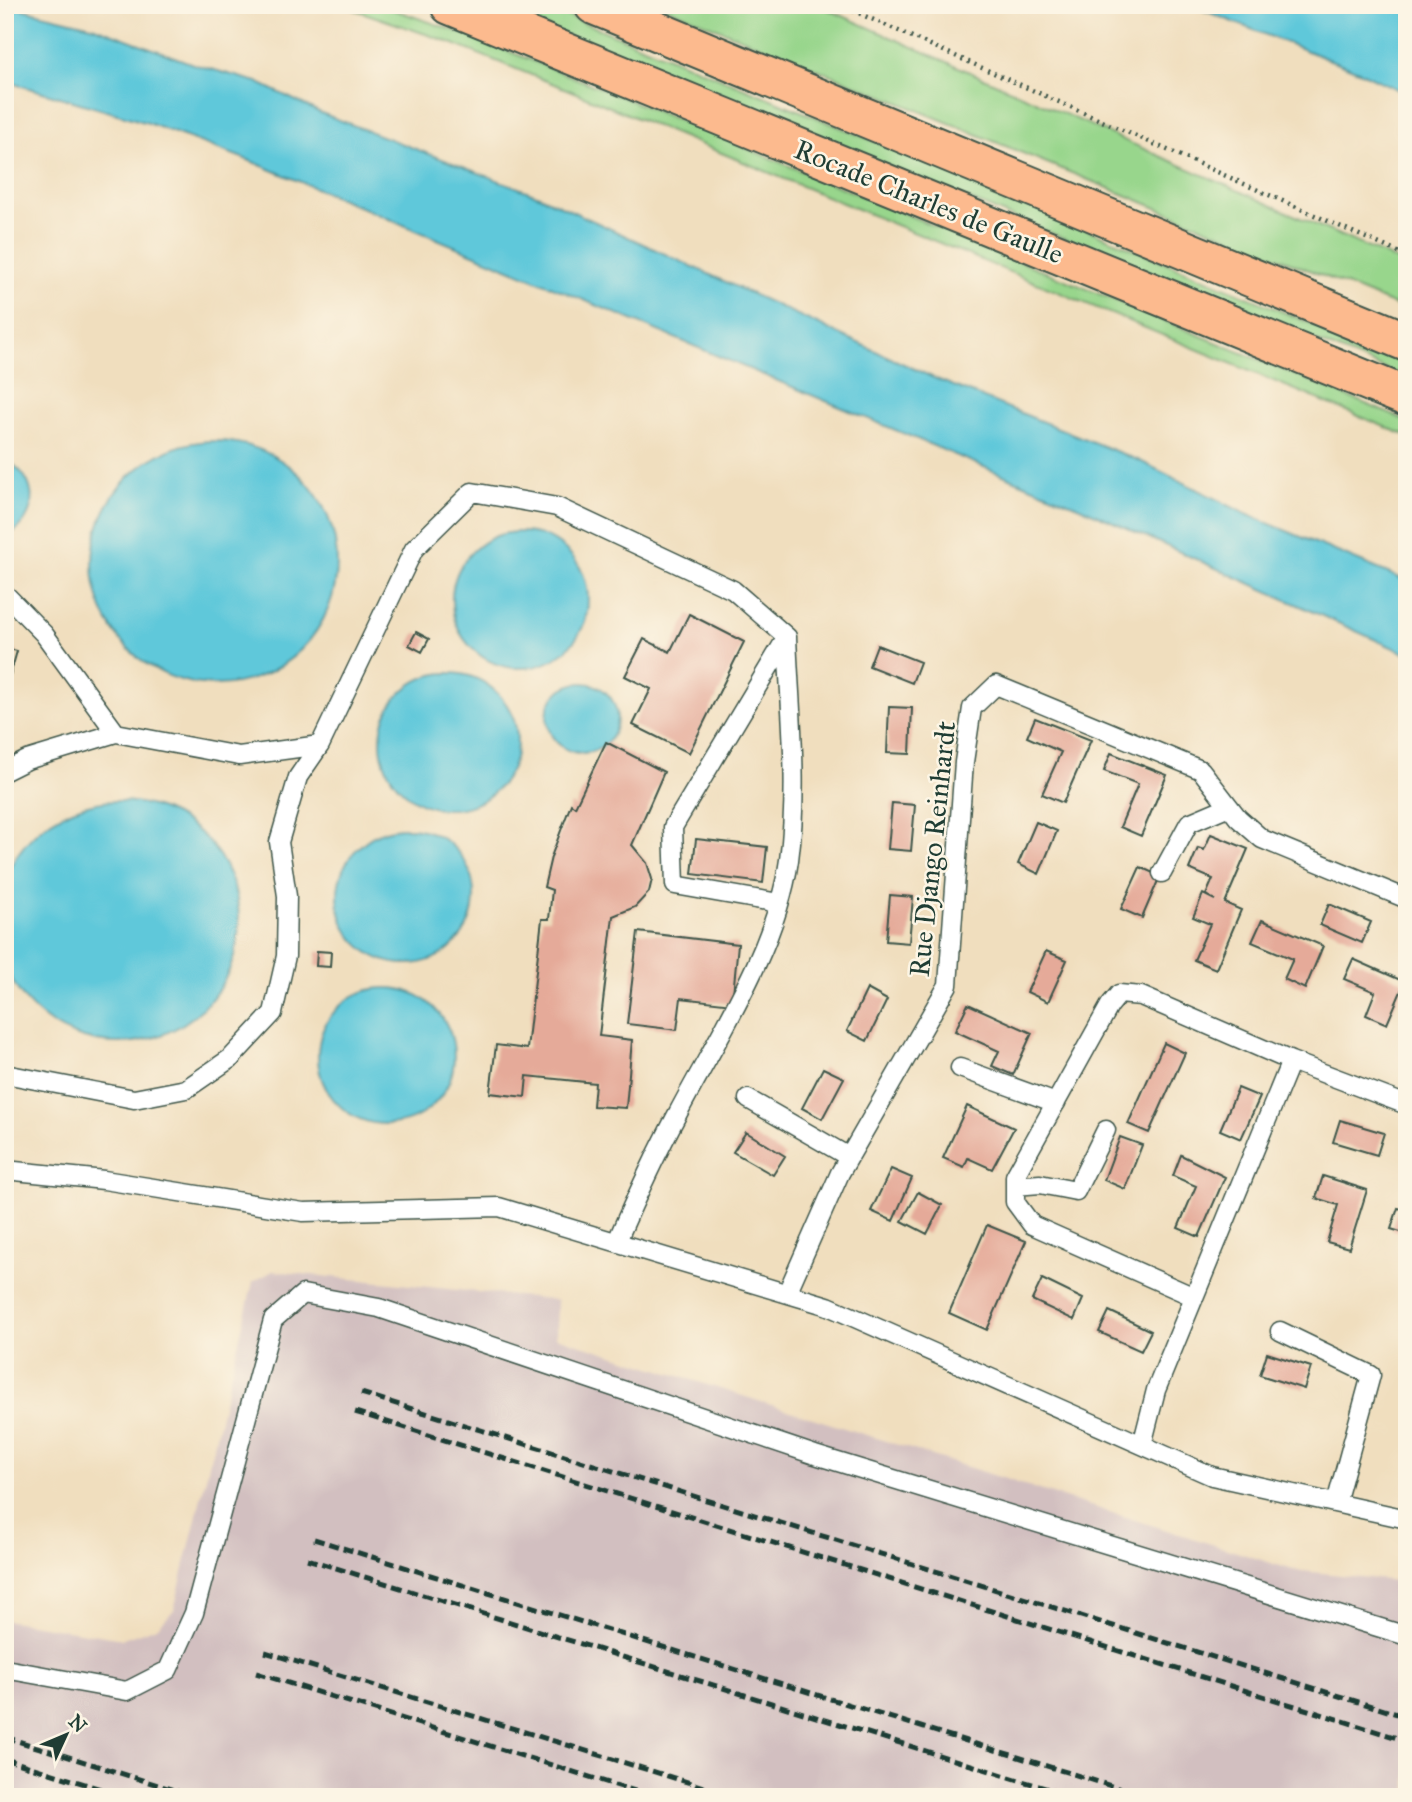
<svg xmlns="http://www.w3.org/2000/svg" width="1412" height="1802" font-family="'IM FELL Great Primer',serif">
	<rect width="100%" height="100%" fill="#fcf5e5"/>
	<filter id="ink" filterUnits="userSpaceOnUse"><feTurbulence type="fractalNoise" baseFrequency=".0143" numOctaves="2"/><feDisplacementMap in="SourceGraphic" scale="14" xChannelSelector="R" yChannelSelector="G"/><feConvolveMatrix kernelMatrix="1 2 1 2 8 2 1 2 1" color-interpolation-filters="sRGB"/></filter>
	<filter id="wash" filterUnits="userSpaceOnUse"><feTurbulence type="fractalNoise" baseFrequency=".00686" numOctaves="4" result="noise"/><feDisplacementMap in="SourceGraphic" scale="28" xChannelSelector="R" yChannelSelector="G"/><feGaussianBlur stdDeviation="1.57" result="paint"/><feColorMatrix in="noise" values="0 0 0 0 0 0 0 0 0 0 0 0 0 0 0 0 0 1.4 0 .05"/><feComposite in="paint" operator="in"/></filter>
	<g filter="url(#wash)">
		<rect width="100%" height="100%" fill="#f0debe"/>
		<path fill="#d2bfc0" d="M 273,1271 L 557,1300 L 556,1337 L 1293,1570 L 1407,1582 L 1407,1797 L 5,1797 L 5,1620 L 123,1639 L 157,1627 L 174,1610 L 253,1282 Z"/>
		<path fill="#98d68c" stroke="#5c8a60" stroke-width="2" d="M 341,5 L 380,5 L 473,37 L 605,90 L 1407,421 L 1407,436 L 569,90 L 446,41 Z
			M 492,5 L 541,5 L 979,184 L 1407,364 L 1407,378 Z
			M 660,5 L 818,5 L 1407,265 L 1407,310 Z"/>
		<path fill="#5ec8da" stroke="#3e8287" stroke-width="2" d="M 5,5 L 92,26 L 193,64 L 257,82 L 321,113 L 537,195 L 934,378 L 1140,461 L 1246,514 L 1407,581 L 1407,654 L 1080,507 L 248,160 L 148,123 L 5,81 Z
			M 1190,5 L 1407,5 L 1407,94 L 1361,72 Z
			M93 563a122 122 0 1 1 244 0a122 122 0 1 1-244 0Z
			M 5,460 C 40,477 41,520 5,537 Z
			M452 600a68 68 0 1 1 136 0a68 68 0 1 1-136 0Z
			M381 741a68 68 0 1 1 136 0a68 68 0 1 1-136 0Z
			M547 718a35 35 0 1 1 70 0a35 35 0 1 1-70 0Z
			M-3 922a121 121 0 1 1 242 0a121 121 0 1 1-242 0Z
			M338 896a68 68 0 1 1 136 0a68 68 0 1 1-136 0Z
			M318 1056a68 68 0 1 1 136 0a68 68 0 1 1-136 0Z"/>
		<g id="blocks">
			<path fill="#e5aa99" d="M 689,614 L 744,642 L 689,753 L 633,725 L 651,689 L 625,676 L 644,639 L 670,652 Z
				M 416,632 L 429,639 L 422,652 L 409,645 Z
				M 877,645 L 920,662 L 912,683 L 869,666 Z
				M 5,648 L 17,651 L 6,690 L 5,689 Z
				M 889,707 L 912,708 L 910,754 L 887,753 Z
				M 1035,718 L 1091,740 L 1063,803 L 1042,794 L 1061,752 L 1027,737 Z
				M 606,742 L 664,772 L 632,845 L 647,863 L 652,879 L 649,892 L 635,907 L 613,916 L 599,1036 L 632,1040 L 626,1108 L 593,1106 L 595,1083 L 527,1076 L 525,1097 L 490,1093 L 496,1045 L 527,1049 L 542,919 L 549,919 L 552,890 L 544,887 L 551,857 L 571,804 L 575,807 Z
				M 1111,753 L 1167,775 L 1141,836 L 1120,827 L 1138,784 L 1104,771 Z
				M 892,803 L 915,805 L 911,851 L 888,849 Z
				M 1036,822 L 1057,831 L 1039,874 L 1018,864 Z
				M 1211,834 L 1248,849 L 1225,903 L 1241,910 L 1216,969 L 1194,960 L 1210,924 L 1193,917 L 1203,894 L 1215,900 L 1206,895 L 1213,879 L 1189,869 L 1198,848 L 1204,850 Z
				M 696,839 L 767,847 L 763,883 L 692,874 Z
				M 1140,867 L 1160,876 L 1142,918 L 1121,909 Z
				M 890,895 L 913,897 L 909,943 L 886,941 Z
				M 1329,904 L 1371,922 L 1362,943 L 1320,925 Z
				M 1262,920 L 1323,946 L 1305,989 L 1284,979 L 1293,959 L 1252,942 Z
				M 638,932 L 738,944 L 732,1004 L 681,998 L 677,1030 L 627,1024 Z
				M 317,951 L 331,952 L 330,967 L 316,966 Z
				M 1046,951 L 1067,960 L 1048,1002 L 1027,992 Z
				M 1353,959 L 1405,982 L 1387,1024 L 1366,1015 L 1375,992 L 1344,979 Z
				M 867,989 L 887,1000 L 867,1041 L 847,1031 Z
				M 968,1004 L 1032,1033 L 1013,1075 L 992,1066 L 999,1051 L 955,1031 Z
				M 1164,1043 L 1185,1053 L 1149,1133 L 1128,1124 Z
				M 823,1068 L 844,1078 L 822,1119 L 802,1108 Z
				M 1238,1088 L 1260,1097 L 1241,1139 L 1220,1130 Z
				M 967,1106 L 1014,1128 L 992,1169 L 968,1158 L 964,1167 L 943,1158 Z
				M 1340,1120 L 1384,1133 L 1377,1155 L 1333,1142 Z
				M 746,1132 L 785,1156 L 773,1175 L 733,1152 Z
				M 1120,1137 L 1142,1145 L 1125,1189 L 1104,1180 Z
				M 1181,1155 L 1225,1177 L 1199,1237 L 1178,1228 L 1196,1186 L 1173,1176 Z
				M 891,1169 L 912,1178 L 893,1221 L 871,1211 Z
				M 1323,1176 L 1367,1190 L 1349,1248 L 1327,1242 L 1338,1205 L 1316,1198 Z
				M 918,1192 L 942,1205 L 927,1234 L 902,1221 Z
				M 1398,1208 L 1407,1210 L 1407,1234 L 1391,1229 Z
				M 987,1225 L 1026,1241 L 987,1330 L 949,1313 Z
				M 1042,1279 L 1083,1299 L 1074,1320 L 1032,1300 Z
				M 1109,1311 L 1151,1331 L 1141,1351 L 1099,1332 Z
				M 1267,1353 L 1311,1367 L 1304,1389 L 1260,1375 Z"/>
		</g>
	</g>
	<g filter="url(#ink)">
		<use href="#blocks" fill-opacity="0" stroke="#3e5549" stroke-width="2"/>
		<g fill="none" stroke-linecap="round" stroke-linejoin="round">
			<defs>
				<path id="lane" d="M 5,594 L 44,634 L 116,733
					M 5,771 L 27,760 L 116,733 L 239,756 L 320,745 L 414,549 L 472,492 L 557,507 L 733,590 L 787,637 C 790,710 799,786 789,860 C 777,946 719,1035 679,1111 C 656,1154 636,1197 617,1241
					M 1162,873 L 1189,823 L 1229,806
					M 779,903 L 675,885 L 673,827 L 787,637
					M 960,1068 L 1056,1103
					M 5,1074 L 134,1099 L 186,1089 L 231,1058 L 273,1013 L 286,956 L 287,896 L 279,842 L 298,777 L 320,745
					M 748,1099 L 849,1157
					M 5,1170 L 104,1180 L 303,1212 L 499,1207 L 828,1306 L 1212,1476 L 1407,1519
					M 1015,1186 L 1040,1184 L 1076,1191 L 1106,1130
					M 787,1293 L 840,1173 L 948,985 L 964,762 L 972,708 L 996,685 L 1201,770 L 1238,818 L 1262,839 L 1407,899
					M 1192,1296 L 1032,1225 L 1015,1202 L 1015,1176 L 1110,1005 L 1119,994 L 1141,996 L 1291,1061 L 1407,1105
					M 1280,1331 L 1371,1375 L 1336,1503
					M 1142,1445 L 1156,1390 L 1291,1061
					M 5,1669 L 127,1691 L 168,1670 L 194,1613 L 273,1320 L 303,1294 L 379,1308 L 815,1455 L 1407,1636"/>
				<path id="primary" d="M 450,5 L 1407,397
					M 594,5 L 1407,342"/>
			</defs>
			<use href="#lane" stroke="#3e5549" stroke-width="21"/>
			<use href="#primary" stroke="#3e5549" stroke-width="42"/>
			<path stroke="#3e5549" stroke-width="4.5" stroke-dasharray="2 5" stroke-linecap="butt" d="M 840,5 L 1407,256"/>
			<use href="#lane" stroke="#fff" stroke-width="18"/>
			<use href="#primary" stroke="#fcba8e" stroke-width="38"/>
			<path stroke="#1f3d34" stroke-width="5" stroke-dasharray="10 5" stroke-linecap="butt" d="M 361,1393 L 1407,1717
				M 355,1412 L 1407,1741
				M 314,1539 L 1147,1797
				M 307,1559 L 1074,1797
				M 265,1652 L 736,1797
				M 256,1673 L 654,1797
				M 5,1737 L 196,1797
				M 5,1759 L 126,1797"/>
		</g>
	</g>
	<g text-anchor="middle" stroke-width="5" stroke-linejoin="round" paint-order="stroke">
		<g font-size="28" fill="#1f3d34" stroke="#fcf5e5">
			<text transform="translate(929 201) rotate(22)" y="10">Rocade Charles de Gaulle</text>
			<text transform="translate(932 849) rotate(-84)" y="10">Rue Django Reinhardt</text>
		</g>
	</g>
	<rect width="1412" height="1802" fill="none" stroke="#fcf5e5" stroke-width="28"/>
	<g transform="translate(66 1735) rotate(46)" stroke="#fcf5e5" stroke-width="5" paint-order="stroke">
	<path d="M0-5L12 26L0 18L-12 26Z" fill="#1f3d34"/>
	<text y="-10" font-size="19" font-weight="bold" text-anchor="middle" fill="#1f3d34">N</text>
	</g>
</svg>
